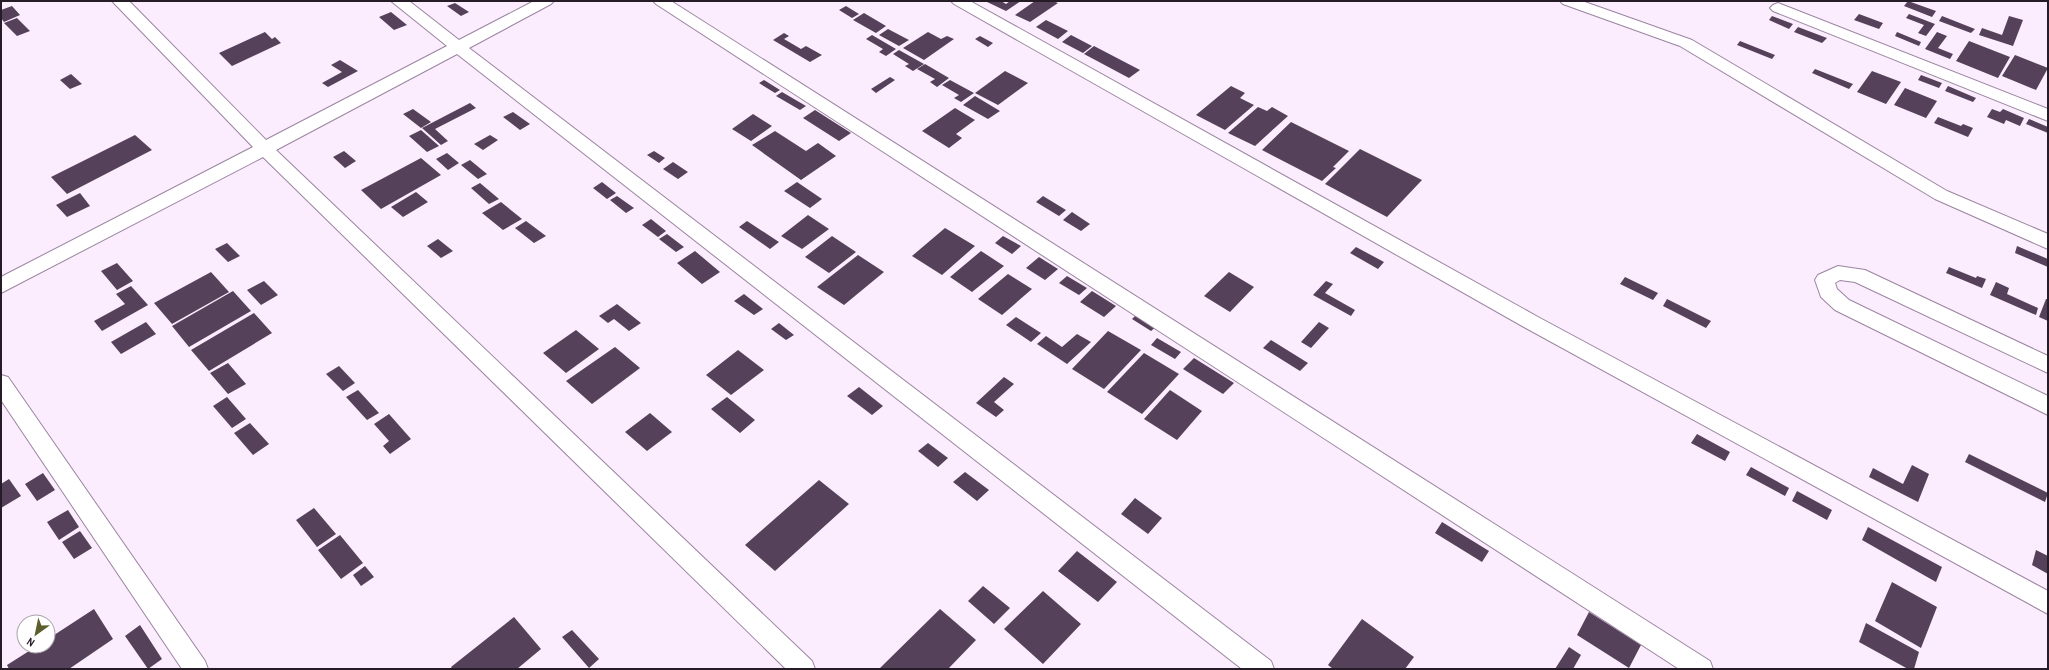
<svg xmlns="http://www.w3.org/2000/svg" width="2049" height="670" font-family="'Archivo Narrow',sans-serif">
	<rect width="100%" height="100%" fill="#fbecfe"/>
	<path fill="#56415a" d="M 985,1 L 1001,1 L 1006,4 L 1010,1 L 1021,1 L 1006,11 Z
		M 1035,1 L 1053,1 L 1058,3 L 1030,22 L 1015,15 Z
		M 1908,1 L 1936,11 L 1932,17 L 1904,6 Z
		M 455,3 L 469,12 L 461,16 L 447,6 Z
		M 12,6 L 20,15 L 4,22 L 1,18 L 1,10 Z
		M 846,6 L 859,14 L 852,18 L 839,10 Z
		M 391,12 L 407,25 L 394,30 L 379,17 Z
		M 864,13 L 886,26 L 876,33 L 853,20 Z
		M 1859,14 L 1883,23 L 1879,29 L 1854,20 Z
		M 1909,14 L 1935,24 L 1926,36 L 1918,33 L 1924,25 L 1906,18 Z
		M 1772,16 L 1793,24 L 1789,29 L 1769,20 Z
		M 1942,16 L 1975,29 L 1971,33 L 1939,21 Z
		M 2009,16 L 2023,20 L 2013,46 L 1979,35 L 1982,28 L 2002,35 Z
		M 17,18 L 30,31 L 17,36 L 4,23 Z
		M 1046,20 L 1068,31 L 1058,39 L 1036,27 Z
		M 1798,27 L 1827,38 L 1822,43 L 1794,32 Z
		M 888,29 L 909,40 L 899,46 L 879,35 Z
		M 265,32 L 272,39 L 275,37 L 281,43 L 232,66 L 219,53 Z
		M 928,32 L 941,39 L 947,36 L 954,39 L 924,60 L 903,48 Z
		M 1897,32 L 1921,42 L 1919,46 L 1895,36 Z
		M 1937,32 L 1947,36 L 1938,48 L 1953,54 L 1950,59 L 1925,49 Z
		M 784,33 L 789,36 L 784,39 L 801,49 L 806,46 L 822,55 L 810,62 L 773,40 Z
		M 872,35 L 896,49 L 886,56 L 879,52 L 883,49 L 866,39 Z
		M 1071,35 L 1092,46 L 1083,53 L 1062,42 Z
		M 980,36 L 993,43 L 988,47 L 975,39 Z
		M 1740,41 L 1775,55 L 1772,59 L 1737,45 Z
		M 1969,41 L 2010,57 L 1998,78 L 1956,61 Z
		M 1094,46 L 1140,70 L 1129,78 L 1084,54 Z
		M 899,50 L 924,64 L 913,71 L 905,66 L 909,64 L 893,54 Z
		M 2015,55 L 2048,68 L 2036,90 L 2002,76 Z
		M 340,60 L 358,71 L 328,87 L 322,83 L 342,72 L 331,65 Z
		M 925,64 L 949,78 L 937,87 L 930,82 L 935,79 L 917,69 Z
		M 1815,69 L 1853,84 L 1849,89 L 1812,73 Z
		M 1005,71 L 1028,83 L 998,105 L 975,93 Z
		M 1872,71 L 1901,82 L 1886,104 L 1857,92 Z
		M 71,74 L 82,84 L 70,89 L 60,80 Z
		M 1921,75 L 1942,83 L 1939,88 L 1918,80 Z
		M 890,77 L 895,80 L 876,93 L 871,89 Z
		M 764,80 L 780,90 L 775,93 L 759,83 Z
		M 950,80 L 974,93 L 961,102 L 954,98 L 959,95 L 942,85 Z
		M 1231,86 L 1245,93 L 1240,98 L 1254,105 L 1225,130 L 1196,115 Z
		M 1948,86 L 1976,98 L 1973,102 L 1945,91 Z
		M 1905,88 L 1937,101 L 1926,118 L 1894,105 Z
		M 782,92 L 806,106 L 800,110 L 776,96 Z
		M 975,96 L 1000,111 L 988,119 L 963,105 Z
		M 470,103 L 476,108 L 435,129 L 448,141 L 441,145 L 422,128 Z
		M 1258,107 L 1267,111 L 1272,107 L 1288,116 L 1255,146 L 1228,133 Z
		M 955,108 L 975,120 L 956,134 L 962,138 L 949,148 L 922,131 Z
		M 413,109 L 431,122 L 421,128 L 403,114 Z
		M 1992,109 L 2000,112 L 2003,109 L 2024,118 L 2020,126 L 2006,120 L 2004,124 L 1987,117 Z
		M 815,110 L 851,133 L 839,141 L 803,118 Z
		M 513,112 L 530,124 L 520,130 L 503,117 Z
		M 753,114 L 772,126 L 751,141 L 732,129 Z
		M 1938,117 L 1961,126 L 1963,124 L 1973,128 L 1968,137 L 1934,123 Z
		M 2029,119 L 2048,127 L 2048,133 L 2026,124 Z
		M 1291,122 L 1349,151 L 1333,167 L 1336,168 L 1322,181 L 1262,150 Z
		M 421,130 L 439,146 L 427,152 L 409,136 Z
		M 775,131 L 806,151 L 818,143 L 836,156 L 801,180 L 752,145 Z
		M 135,135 L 152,150 L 67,194 L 51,177 Z
		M 490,135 L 498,140 L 483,150 L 474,144 Z
		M 1360,149 L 1422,180 L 1387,217 L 1325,184 Z
		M 344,151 L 356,161 L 345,168 L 333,157 Z
		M 654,151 L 665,158 L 659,163 L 647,155 Z
		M 447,153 L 459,163 L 448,170 L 436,159 Z
		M 421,158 L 441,175 L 381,209 L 361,190 Z
		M 470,160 L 487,174 L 478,179 L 461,165 Z
		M 673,162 L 688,172 L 678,179 L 663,169 Z
		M 602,182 L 616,193 L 607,199 L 593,188 Z
		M 797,182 L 822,199 L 810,208 L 784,191 Z
		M 480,183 L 499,199 L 489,204 L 471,188 Z
		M 416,192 L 428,202 L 403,217 L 391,207 Z
		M 80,193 L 90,206 L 67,217 L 56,205 Z
		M 617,196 L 634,208 L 626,213 L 610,200 Z
		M 1043,196 L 1066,210 L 1059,216 L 1036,202 Z
		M 501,202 L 522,219 L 503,230 L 482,213 Z
		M 1072,212 L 1090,224 L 1081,231 L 1063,220 Z
		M 808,215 L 829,229 L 802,249 L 781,236 Z
		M 651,219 L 666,231 L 658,237 L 642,225 Z
		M 526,221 L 546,236 L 534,243 L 515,228 Z
		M 747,221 L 779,242 L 770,249 L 739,227 Z
		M 945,228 L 975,246 L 942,275 L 912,256 Z
		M 667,234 L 684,247 L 676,252 L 659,239 Z
		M 832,236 L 856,252 L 829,273 L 805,257 Z
		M 1003,236 L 1021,246 L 1012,254 L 995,243 Z
		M 438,239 L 453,251 L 441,258 L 427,246 Z
		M 227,243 L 240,256 L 228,262 L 215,249 Z
		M 2017,246 L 2048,259 L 2048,267 L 2015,253 Z
		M 1356,247 L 1384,262 L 1378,269 L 1350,253 Z
		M 695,251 L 720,272 L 702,284 L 677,263 Z
		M 981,251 L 1004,266 L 972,292 L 950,277 Z
		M 858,255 L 884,272 L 844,305 L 817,287 Z
		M 1039,257 L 1058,269 L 1045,280 L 1026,268 Z
		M 117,263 L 133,281 L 117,290 L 101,271 Z
		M 1949,267 L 1976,278 L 1977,276 L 1986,279 L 1982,288 L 1946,273 Z
		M 211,272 L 229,292 L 172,324 L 154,303 Z
		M 1229,272 L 1254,287 L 1230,312 L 1204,296 Z
		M 1008,274 L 1032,289 L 1002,315 L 978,299 Z
		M 1067,276 L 1087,288 L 1079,295 L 1059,283 Z
		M 1625,277 L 1658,293 L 1653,300 L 1620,284 Z
		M 264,281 L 278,295 L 261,305 L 247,290 Z
		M 1326,281 L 1333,284 L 1325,293 L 1355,310 L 1351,316 L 1313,295 Z
		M 1996,282 L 2009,288 L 2007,294 L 2038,308 L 2036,315 L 1990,295 Z
		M 131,286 L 148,305 L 102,331 L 94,321 L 125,304 L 116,294 Z
		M 233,291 L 251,311 L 189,347 L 172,326 Z
		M 1092,291 L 1116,306 L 1104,317 L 1080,302 Z
		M 744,294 L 763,309 L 754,315 L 734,301 Z
		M 1667,299 L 1711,321 L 1706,328 L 1663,306 Z
		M 2046,299 L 2048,299 L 2048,321 L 2039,317 Z
		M 617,304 L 641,323 L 629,331 L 614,319 L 608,323 L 599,316 Z
		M 254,313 L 272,333 L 209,371 L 191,350 Z
		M 1137,314 L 1157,326 L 1151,331 L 1132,319 Z
		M 1016,317 L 1041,333 L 1031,342 L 1006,325 Z
		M 146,322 L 156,334 L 121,354 L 111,342 Z
		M 1319,322 L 1329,328 L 1311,348 L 1301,342 Z
		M 779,323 L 794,335 L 786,340 L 771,329 Z
		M 576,330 L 599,349 L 566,373 L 543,353 Z
		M 1108,331 L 1141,350 L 1104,389 L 1072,369 Z
		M 1077,334 L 1091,342 L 1067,364 L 1037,344 L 1046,336 L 1062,347 Z
		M 1157,338 L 1181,352 L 1175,359 L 1151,345 Z
		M 1271,340 L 1308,363 L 1300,371 L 1263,348 Z
		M 615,347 L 640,368 L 592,404 L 566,381 Z
		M 738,350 L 764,370 L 731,395 L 706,375 Z
		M 1144,353 L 1179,374 L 1142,414 L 1107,392 Z
		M 1194,358 L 1234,383 L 1223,394 L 1183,369 Z
		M 228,363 L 246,384 L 228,394 L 210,373 Z
		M 339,366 L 355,383 L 343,391 L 326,374 Z
		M 1004,377 L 1014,384 L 994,402 L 1004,410 L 996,417 L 976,403 Z
		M 859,387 L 883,406 L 872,415 L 847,396 Z
		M 358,390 L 379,413 L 367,420 L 346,397 Z
		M 1170,390 L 1202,411 L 1177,440 L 1144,419 Z
		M 227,397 L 246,419 L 232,428 L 213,406 Z
		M 727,397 L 755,420 L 740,433 L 711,409 Z
		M 650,413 L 672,432 L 647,451 L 625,432 Z
		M 389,414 L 411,439 L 390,454 L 383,446 L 389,441 L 374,424 Z
		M 250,423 L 269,444 L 253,455 L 234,433 Z
		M 1697,434 L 1730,452 L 1725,461 L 1691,443 Z
		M 928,443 L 948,458 L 938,467 L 918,451 Z
		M 1969,454 L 2048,493 L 2045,502 L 1965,462 Z
		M 1912,465 L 1929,474 L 1918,502 L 1869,477 L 1873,468 L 1903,484 Z
		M 1751,467 L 1789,488 L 1785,496 L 1746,475 Z
		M 965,472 L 989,490 L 977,501 L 953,482 Z
		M 43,473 L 55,490 L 37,501 L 25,484 Z
		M 9,479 L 21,496 L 1,508 L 1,484 Z
		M 819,480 L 849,504 L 775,571 L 745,545 Z
		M 1797,491 L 1832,510 L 1827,520 L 1792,501 Z
		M 1135,498 L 1162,518 L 1148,534 L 1121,514 Z
		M 314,508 L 336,534 L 317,547 L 296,520 Z
		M 68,510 L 79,527 L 59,540 L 47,522 Z
		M 1442,522 L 1489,551 L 1482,562 L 1435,533 Z
		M 1868,527 L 1942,567 L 1936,582 L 1862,540 Z
		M 80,531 L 92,548 L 74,559 L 62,542 Z
		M 340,535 L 363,563 L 341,579 L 318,550 Z
		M 2036,550 L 2048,556 L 2048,574 L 2032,565 Z
		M 1077,551 L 1117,582 L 1098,602 L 1058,571 Z
		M 365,566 L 374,577 L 361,586 L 353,575 Z
		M 1892,582 L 1937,607 L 1921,648 L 1875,621 Z
		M 983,586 L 1010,608 L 994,624 L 968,601 Z
		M 1043,591 L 1081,624 L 1043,664 L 1004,629 Z
		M 94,609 L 113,639 L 69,669 L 9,669 L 7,665 L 37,646 L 48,646 L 48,639 Z
		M 940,609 L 976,640 L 948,669 L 879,669 Z
		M 1589,612 L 1641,645 L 1629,668 L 1577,635 Z
		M 514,617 L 541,649 L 517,669 L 452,669 L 451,667 Z
		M 1362,619 L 1414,657 L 1405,669 L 1333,669 L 1328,665 Z
		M 1866,623 L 1919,652 L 1914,669 L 1908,669 L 1859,642 Z
		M 140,625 L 162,659 L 148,669 L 125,636 Z
		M 572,630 L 599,659 L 589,668 L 562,637 Z
		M 1569,647 L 1581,655 L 1573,669 L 1555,669 Z"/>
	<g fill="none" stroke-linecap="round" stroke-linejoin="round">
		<defs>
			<path id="street" d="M 112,1 L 129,1 L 266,140 L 447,46 L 391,1 L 409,1 L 459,40 L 534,1 L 554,1 L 551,4 L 469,48 L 1271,661 L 1274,669 L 1242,669 L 457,54 L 276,150 L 812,661 L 815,669 L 786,669 L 263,157 L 1,293 L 1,277 L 253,147 Z
				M 653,1 L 671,1 L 1710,661 L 1713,669 L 1679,669 L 656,4 Z
				M 951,1 L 970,1 L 1538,317 L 2048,591 L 2048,614 L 1524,327 L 954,4 Z
				M 1560,1 L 1582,1 L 1692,40 L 1947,191 L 2048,234 L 2048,249 L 1935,199 L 1680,46 L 1563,4 Z
				M 1778,3 L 2048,109 L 2048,121 L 1773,11 L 1770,8 L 1773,5 Z
				M 1838,266 L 1865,270 L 2048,356 L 2048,373 L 1855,282 L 1840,280 L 1835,283 L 1837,289 L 1849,300 L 2048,396 L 2048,415 L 1835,310 L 1821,297 L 1815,280 L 1818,275 Z
				M 1,375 L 8,377 L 205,661 L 208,669 L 182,669 L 1,400 Z"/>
		</defs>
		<use href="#street" stroke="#9b84a0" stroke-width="2"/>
		<use href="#street" fill="#fff" fill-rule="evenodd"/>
	</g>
	<rect width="2049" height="670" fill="none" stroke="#251c27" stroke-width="4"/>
	<g transform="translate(36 634) rotate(213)"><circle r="19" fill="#ffffff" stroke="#a8a4a9"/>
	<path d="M0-3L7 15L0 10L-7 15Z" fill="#5b5d2a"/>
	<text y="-6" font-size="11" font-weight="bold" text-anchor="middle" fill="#251c27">N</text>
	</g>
</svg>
